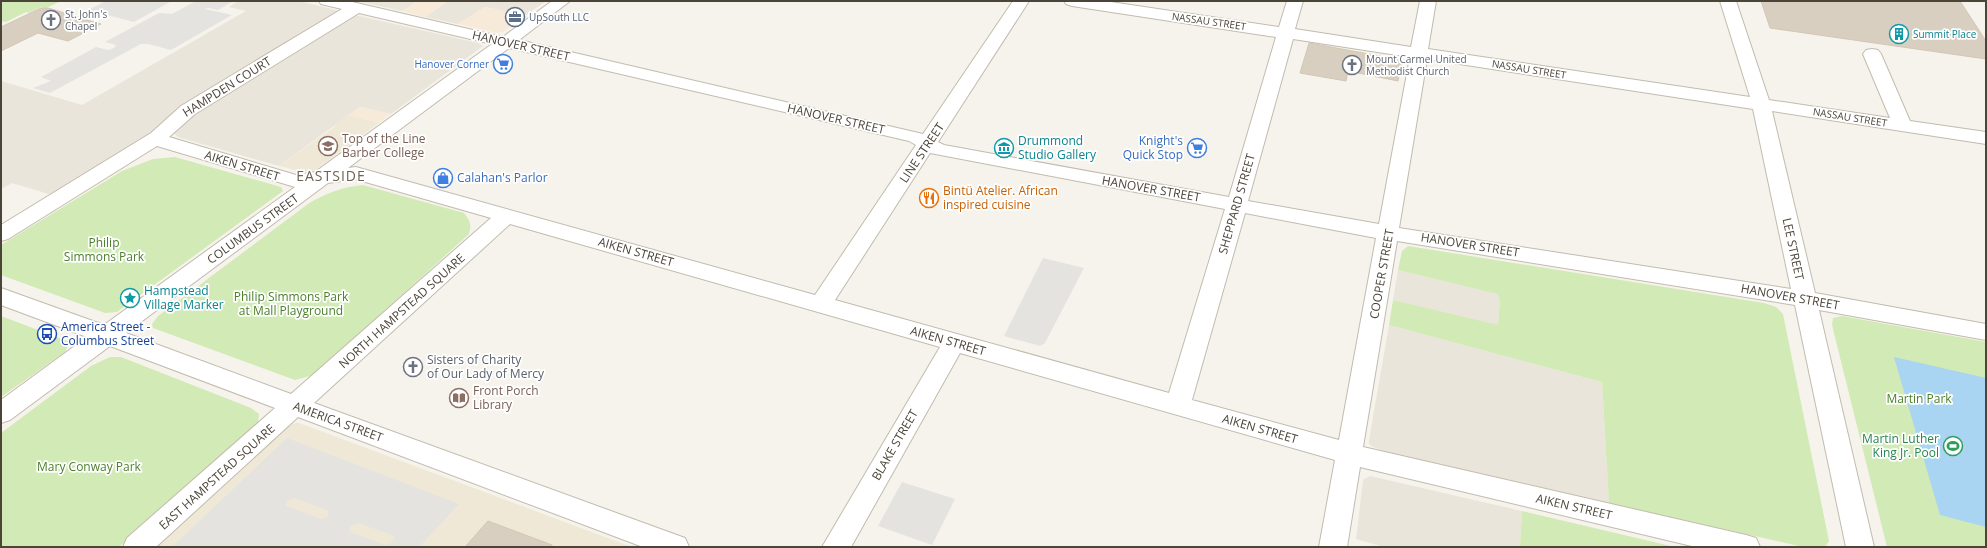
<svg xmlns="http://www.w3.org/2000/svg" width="1987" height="548" font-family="'Open Sans',sans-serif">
	<rect width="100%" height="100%" fill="#f6f3ec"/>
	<path fill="#eae5da" d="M 238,1 L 299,1 L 336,10 L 338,11 L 151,133 L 52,195 L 12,183 L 1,189 L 1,81 L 82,105 L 246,11 L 229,7 Z
		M 357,1 L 418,1 L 402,11 Z
		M 448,1 L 546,1 L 526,15 L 485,7 L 458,24 L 425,17 Z
		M 355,15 L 478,43 L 483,46 L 391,114 L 360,107 L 279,166 L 178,137 L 174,133 L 191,115 Z
		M 1398,270 L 1497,294 L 1500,299 L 1498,326 L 1393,300 Z
		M 1389,325 L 1602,382 L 1609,503 L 1387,452 L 1373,447 L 1369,444 L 1369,440 Z
		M 1370,476 L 1522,511 L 1520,547 L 1384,547 L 1356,539 L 1363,480 Z"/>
	<path fill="#f7ead8" d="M 418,1 L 448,1 L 425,17 L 402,11 Z
		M 485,7 L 526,15 L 505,31 L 497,33 L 458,24 Z
		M 360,107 L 391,114 L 379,123 L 348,115 Z"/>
	<path fill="#efe8d6" d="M 348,115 L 379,123 L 315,170 L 304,172 L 279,166 L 336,126 L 334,125 Z
		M 295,423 L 299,423 L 632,547 L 155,547 L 284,428 Z"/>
	<path fill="#d2eab5" d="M 1,1 L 61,1 L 46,8 L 41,7 L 28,13 L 26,12 L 6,22 L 1,21 Z
		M 175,157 L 281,187 L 283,191 L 117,312 L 105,313 L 1,275 L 1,245 L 122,171 L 153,159 Z
		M 363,185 L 464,213 C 470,221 472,224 469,234 L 314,375 L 295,380 L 153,328 L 152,324 L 158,316 L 308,204 C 326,193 342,187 363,185 Z
		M 1408,246 L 1764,303 L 1776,307 L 1783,314 L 1829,541 L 1825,547 L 1803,547 L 1609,503 L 1602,382 L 1389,325 L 1393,300 L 1498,325 L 1500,299 L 1497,294 L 1398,270 L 1402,251 Z
		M 1,316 L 67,341 L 69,344 L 65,352 L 1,397 Z
		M 1842,316 L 1986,342 L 1986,547 L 1887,547 L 1832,325 L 1833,318 Z
		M 110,357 L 121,357 L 251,408 L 259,414 L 258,422 L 119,547 L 1,547 L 1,433 L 91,366 Z
		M 1522,511 L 1675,547 L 1520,547 Z"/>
	<path fill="#e5e3e0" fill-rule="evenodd" d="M 106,1 L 172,1 L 134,22 L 88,10 Z
		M 196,1 L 232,2 L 218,10 L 208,8 L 205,9 L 232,15 L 171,50 L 148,44 L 141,44 L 50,93 L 33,88 L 51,81 L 41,77 L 96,47 L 108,50 L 114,48 L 116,45 L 105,42 L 159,13 L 172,14 Z
		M 1043,258 L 1084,268 L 1045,343 L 1040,346 L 1004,336 Z
		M 287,438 L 459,504 L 419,547 L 172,547 ZM 294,498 L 327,510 L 329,513 L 327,517 L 321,519 L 285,505 L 289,500 ZM 358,523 L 392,535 L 395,538 L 390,544 L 386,545 L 350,532 L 350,527 Z
		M 902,482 L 955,499 L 932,545 L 878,526 Z"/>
	<path fill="#a9d4f2" d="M 1894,357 L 1986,378 L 1986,527 L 1940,515 Z"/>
	<path fill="#d8cfc1" stroke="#d3c7b4" d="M 1761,1 L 1960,1 L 1986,41 L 1986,59 L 1770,28 Z
		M 41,8 L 48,8 L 101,24 L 68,41 L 38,33 L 1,51 L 1,27 Z
		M 1309,43 L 1402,60 L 1398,81 L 1348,71 L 1346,81 L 1300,73 Z
		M 488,521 L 552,545 L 552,547 L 465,547 Z"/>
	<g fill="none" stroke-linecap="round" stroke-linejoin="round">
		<defs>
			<path id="minor" d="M 319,1 L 348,1 L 503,37 L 552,1 L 570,1 L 519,40 L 923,134 L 1013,1 L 1029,1 L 938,142 L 944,145 L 1229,197 L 1276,37 L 1072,6 L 1066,4 L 1064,1 L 1104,1 L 1279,27 L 1287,1 L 1303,1 L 1295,29 L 1411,47 L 1420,1 L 1436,1 L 1428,49 L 1750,97 L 1720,1 L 1736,1 L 1769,100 L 1890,118 L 1863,54 L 1866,50 L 1872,49 L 1878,50 L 1881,54 L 1910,121 L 1986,132 L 1986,144 L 1772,111 L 1815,293 L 1986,324 L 1986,340 L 1819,310 L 1874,547 L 1846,547 L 1795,305 L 1397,241 L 1363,447 L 1746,535 L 1756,538 L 1760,547 L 1696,547 L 1360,467 L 1347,547 L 1319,547 L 1335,460 L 960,353 L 851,547 L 822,547 L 940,347 L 510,224 L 314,403 L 685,538 L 689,547 L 643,547 L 298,417 L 156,547 L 123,547 L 127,538 L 275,408 L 110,346 L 10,420 L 1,423 L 1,400 L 87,337 L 1,305 L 1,288 L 104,325 L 295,187 L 157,146 L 8,239 L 1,241 L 1,225 L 151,133 L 181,106 L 342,9 L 321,4 ZM 359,13 L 492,44 L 315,172 L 296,175 L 169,137 L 195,114 ZM 1293,39 L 1410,57 L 1379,224 L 1248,201 ZM 509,48 L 909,141 L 916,145 L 815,295 L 363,169 L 356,167 L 348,168 ZM 1427,59 L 1753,109 L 1791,289 L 1399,228 ZM 930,153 L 1225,209 L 1169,393 L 835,300 ZM 355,179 L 491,218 L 291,394 L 126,333 L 328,183 ZM 1245,213 L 1376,238 L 1339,440 L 1192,400 Z"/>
		</defs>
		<use href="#minor" stroke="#c2bbae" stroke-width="2"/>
		<use href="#minor" fill="#fff" fill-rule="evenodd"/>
	</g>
	<defs>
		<symbol id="office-ring" viewBox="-11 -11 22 22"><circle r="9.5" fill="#fff" stroke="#5c6f8a" stroke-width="1.5"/><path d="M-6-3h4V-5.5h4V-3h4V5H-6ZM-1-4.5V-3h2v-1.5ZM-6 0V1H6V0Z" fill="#5c6f8a"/></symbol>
		<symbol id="church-ring" viewBox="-11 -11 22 22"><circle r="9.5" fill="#fff" stroke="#6b7280" stroke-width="1.5"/><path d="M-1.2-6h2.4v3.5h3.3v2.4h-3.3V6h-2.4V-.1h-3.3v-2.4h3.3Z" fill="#6b7280"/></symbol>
		<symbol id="building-ring" viewBox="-11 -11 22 22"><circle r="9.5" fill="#fff" stroke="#0f9aa8" stroke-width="1.5"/><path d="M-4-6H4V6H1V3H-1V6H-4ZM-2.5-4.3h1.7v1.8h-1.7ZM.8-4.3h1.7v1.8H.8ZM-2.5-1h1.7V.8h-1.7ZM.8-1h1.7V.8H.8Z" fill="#0f9aa8"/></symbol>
		<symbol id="supermarket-ring" viewBox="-11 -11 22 22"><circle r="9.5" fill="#fff" stroke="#3f7fe0" stroke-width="1.5"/><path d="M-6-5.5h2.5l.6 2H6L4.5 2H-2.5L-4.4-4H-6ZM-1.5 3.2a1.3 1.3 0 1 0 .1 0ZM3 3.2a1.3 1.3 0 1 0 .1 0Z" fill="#3f7fe0"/></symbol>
		<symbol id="university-ring" viewBox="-11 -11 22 22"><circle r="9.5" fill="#fff" stroke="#8d6e63" stroke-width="1.5"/><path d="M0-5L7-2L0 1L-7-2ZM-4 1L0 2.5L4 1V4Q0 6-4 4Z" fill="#8d6e63"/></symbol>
		<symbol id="museum-ring" viewBox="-11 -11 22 22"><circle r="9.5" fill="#fff" stroke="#0f9aa8" stroke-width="1.5"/><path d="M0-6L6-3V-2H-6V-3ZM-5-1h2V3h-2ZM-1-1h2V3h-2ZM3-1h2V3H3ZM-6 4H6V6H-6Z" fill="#0f9aa8"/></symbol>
		<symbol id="shop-ring" viewBox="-11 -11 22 22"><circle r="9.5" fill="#fff" stroke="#3f7fe0" stroke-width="1.5"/><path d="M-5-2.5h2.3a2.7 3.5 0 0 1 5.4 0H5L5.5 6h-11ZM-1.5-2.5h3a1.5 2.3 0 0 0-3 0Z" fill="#3f7fe0"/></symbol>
		<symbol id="restaurant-ring" viewBox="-11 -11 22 22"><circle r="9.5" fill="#fff" stroke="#e8710a" stroke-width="1.5"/><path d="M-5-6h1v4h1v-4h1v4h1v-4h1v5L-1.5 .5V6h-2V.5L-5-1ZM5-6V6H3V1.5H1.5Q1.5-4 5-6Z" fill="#e8710a"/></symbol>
		<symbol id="sight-ring" viewBox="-11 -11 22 22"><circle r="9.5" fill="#fff" stroke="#0f9aa8" stroke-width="1.5"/><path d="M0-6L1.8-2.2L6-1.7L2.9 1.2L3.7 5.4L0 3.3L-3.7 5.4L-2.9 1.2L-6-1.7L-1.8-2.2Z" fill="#0f9aa8"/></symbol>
		<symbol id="bus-ring" viewBox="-11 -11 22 22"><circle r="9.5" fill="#fff" stroke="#1a4fb4" stroke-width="1.5"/><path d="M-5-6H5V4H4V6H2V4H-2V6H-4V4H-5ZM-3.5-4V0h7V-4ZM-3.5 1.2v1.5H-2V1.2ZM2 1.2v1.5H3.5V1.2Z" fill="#1a4fb4"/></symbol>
		<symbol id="library-ring" viewBox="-11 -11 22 22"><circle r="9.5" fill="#fff" stroke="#8d6e63" stroke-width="1.5"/><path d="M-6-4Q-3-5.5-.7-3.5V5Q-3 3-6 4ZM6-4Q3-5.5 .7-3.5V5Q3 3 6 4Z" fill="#8d6e63"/></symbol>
		<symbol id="stadium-ring" viewBox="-11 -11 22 22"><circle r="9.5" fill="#fff" stroke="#2e9e5b" stroke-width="1.5"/><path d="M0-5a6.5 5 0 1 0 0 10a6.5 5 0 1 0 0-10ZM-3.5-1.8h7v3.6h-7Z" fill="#2e9e5b"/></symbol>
	</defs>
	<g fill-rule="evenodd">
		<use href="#office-ring" x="504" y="6" width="22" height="22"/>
		<use href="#church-ring" x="40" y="9" width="22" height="22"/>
		<use href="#building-ring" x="1888" y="23" width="22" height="22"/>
		<use href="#supermarket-ring" x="492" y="53" width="22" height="22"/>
		<use href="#church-ring" x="1341" y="54" width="22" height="22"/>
		<use href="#university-ring" x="317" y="135" width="22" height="22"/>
		<use href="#museum-ring" x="993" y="137" width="22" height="22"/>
		<use href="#supermarket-ring" x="1186" y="137" width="22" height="22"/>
		<use href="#shop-ring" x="432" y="167" width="22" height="22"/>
		<use href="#restaurant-ring" x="918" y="187" width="22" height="22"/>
		<use href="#sight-ring" x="119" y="287" width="22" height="22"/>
		<use href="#bus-ring" x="36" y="323" width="22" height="22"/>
		<use href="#church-ring" x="402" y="356" width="22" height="22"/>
		<use href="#library-ring" x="448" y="387" width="22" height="22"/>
		<use href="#stadium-ring" x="1942" y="435" width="22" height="22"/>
	</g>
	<g text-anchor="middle" stroke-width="3.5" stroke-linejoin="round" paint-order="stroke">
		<g font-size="10" fill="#5b616d" stroke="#fff" text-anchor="start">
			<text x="65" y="18">St. John's<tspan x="65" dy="12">Chapel</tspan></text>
			<text x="1366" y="63">Mount Carmel United<tspan x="1366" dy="12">Methodist Church</tspan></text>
		</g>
		<g font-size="10" fill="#4e5e75" stroke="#fff" text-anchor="start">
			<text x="529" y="21">UpSouth LLC</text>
		</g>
		<g font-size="10" fill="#4b4439" stroke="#fff">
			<text transform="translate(1209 21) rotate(8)" y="4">NASSAU STREET</text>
			<text transform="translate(1529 69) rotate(9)" y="4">NASSAU STREET</text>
			<text transform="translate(1850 117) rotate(9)" y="4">NASSAU STREET</text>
		</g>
		<g font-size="10" fill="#0d838f" stroke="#fff" text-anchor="start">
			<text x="1913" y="38">Summit Place</text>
		</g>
		<g font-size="10" fill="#366cbe" stroke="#fff" text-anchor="end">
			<text x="489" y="68">Hanover Corner</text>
		</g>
		<g font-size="12" fill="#4b4439" stroke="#fff">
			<text transform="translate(521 46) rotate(13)" y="4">HANOVER STREET</text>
			<text transform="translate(227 87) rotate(-32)" y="4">HAMPDEN COURT</text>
			<text transform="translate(836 119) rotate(13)" y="4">HANOVER STREET</text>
			<text transform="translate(922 153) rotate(-56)" y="4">LINE STREET</text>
			<text transform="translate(242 166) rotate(17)" y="4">AIKEN STREET</text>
			<text transform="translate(1151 189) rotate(10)" y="4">HANOVER STREET</text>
			<text transform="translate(1237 204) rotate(-74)" y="4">SHEPPARD STREET</text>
			<text transform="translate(253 229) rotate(-36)" y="4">COLUMBUS STREET</text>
			<text transform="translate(1470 245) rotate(9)" y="4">HANOVER STREET</text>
			<text transform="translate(1793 249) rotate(78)" y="4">LEE STREET</text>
			<text transform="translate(636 252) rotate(16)" y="4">AIKEN STREET</text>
			<text transform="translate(1382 274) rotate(-80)" y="4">COOPER STREET</text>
			<text transform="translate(1790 297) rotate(10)" y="4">HANOVER STREET</text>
			<text transform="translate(402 311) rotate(-42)" y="4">NORTH HAMPSTEAD SQUARE</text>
			<text transform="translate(948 341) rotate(16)" y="4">AIKEN STREET</text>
			<text transform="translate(338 422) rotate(20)" y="4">AMERICA STREET</text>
			<text transform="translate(1260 429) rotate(16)" y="4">AIKEN STREET</text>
			<text transform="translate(895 445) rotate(-60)" y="4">BLAKE STREET</text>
			<text transform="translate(217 477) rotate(-42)" y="4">EAST HAMPSTEAD SQUARE</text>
			<text transform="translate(1574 507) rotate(13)" y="4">AIKEN STREET</text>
		</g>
		<g font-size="12" fill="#785e54" stroke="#fff" text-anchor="start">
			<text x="342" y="143">Top of the Line<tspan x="342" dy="14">Barber College</tspan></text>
			<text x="473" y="395">Front Porch<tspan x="473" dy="14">Library</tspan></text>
		</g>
		<g font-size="12" fill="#0d838f" stroke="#fff" text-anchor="start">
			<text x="1018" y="145">Drummond<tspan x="1018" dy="14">Studio Gallery</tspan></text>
			<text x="144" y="295">Hampstead<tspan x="144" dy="14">Village Marker</tspan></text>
		</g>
		<g font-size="12" fill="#366cbe" stroke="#fff" text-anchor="end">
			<text x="1183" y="145">Knight's<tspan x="1183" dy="14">Quick Stop</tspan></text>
			<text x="457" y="182" text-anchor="start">Calahan's Parlor</text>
		</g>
		<g font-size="12" fill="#c56008" stroke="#fff" text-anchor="start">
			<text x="943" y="195">Bintü Atelier. African<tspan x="943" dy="14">inspired cuisine</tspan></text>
		</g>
		<g font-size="12" fill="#4a7f2a" stroke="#fff">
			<text x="104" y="247">Philip<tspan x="104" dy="14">Simmons Park</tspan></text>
			<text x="291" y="301">Philip Simmons Park<tspan x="291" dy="14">at Mall Playground</tspan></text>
			<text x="1919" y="403">Martin Park</text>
			<text x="89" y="471">Mary Conway Park</text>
		</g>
		<g font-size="12" fill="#164399" stroke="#fff" text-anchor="start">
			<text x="61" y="331">America Street -<tspan x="61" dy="14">Columbus Street</tspan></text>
		</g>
		<g font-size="12" fill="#5b616d" stroke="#fff" text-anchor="start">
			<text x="427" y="364">Sisters of Charity<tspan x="427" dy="14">of Our Lady of Mercy</tspan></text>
		</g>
		<g font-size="12" fill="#27864d" stroke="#fff" text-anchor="end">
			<text x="1939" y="443">Martin Luther<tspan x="1939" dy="14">King Jr. Pool</tspan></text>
		</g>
		<g font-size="14" letter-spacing="1" fill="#6e6250" stroke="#fff">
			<text x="331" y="181">EASTSIDE</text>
		</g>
	</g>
	<rect width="1987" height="548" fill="none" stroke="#4b4439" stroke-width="4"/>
</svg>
